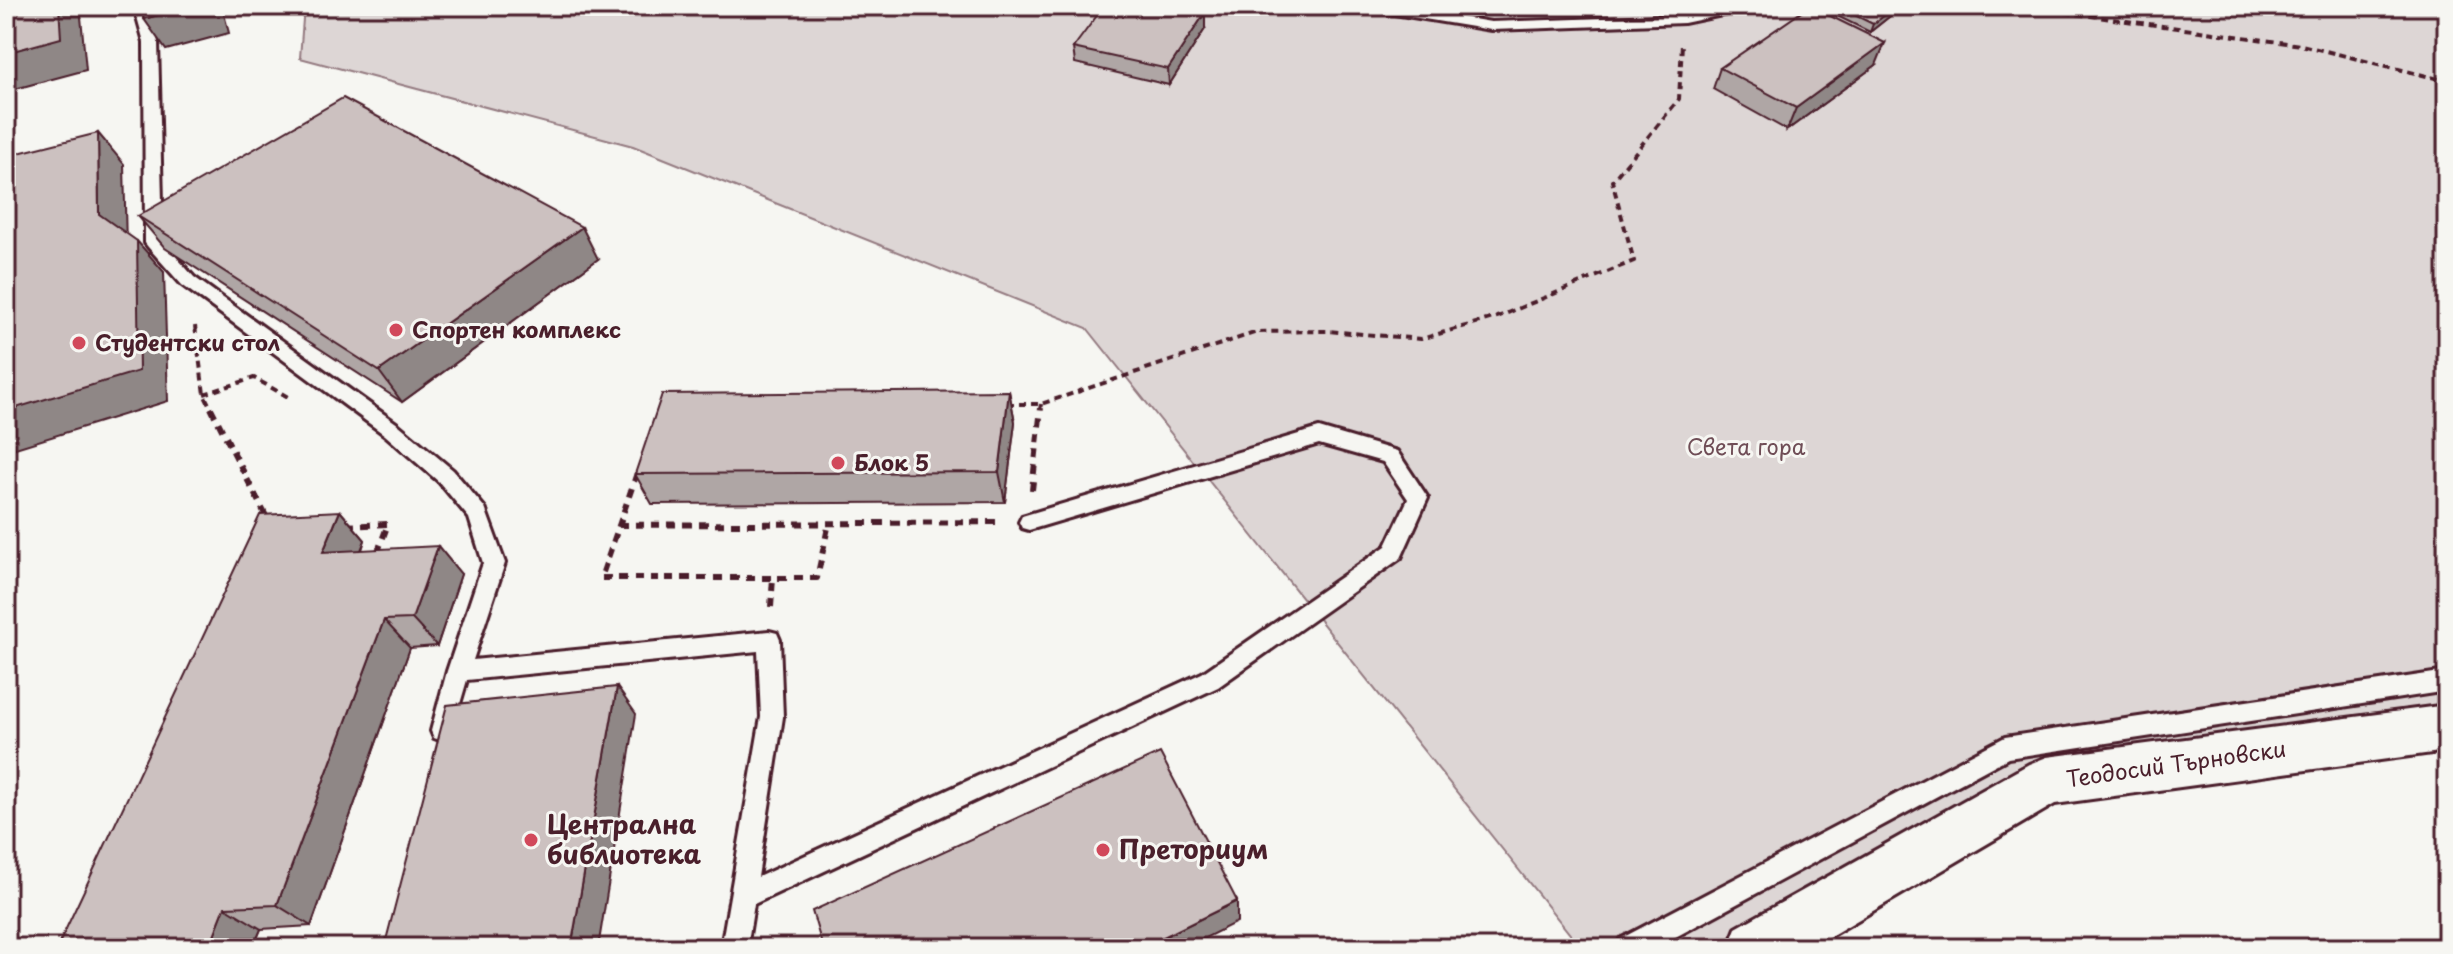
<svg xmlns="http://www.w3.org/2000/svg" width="2453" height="954" font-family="'Playpen Sans',sans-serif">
	<rect width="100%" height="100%" fill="#f6f6f2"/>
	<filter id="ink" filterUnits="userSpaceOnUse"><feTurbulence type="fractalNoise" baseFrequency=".0125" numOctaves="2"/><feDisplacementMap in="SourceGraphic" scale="16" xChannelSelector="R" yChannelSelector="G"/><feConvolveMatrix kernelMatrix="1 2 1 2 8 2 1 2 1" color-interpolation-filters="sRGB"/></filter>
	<g filter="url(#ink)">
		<path fill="#ddd6d5" stroke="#947a80" stroke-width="2" d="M 304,6 L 2447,6 L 2447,728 L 2047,781 L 1756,948 L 1581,948 L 1087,328 L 633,146 L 300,58 Z"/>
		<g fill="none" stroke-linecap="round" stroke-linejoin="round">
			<defs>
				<path id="lane" d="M 134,6 L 148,6 L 158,42 L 163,242 L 194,277 L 399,425 L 453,470 L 485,508 L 505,563 L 473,660 L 769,631 L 777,633 L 780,640 L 783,717 L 758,877 L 1202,673 L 1386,546 L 1408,499 L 1383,462 L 1319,444 L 1029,530 L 1022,528 L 1019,522 L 1022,516 L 1319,428 L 1397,451 L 1428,498 L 1401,558 L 1218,687 L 754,904 L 747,948 L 721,948 L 761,717 L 758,651 L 467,680 L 450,738 L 442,741 L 434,738 L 431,731 L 447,671 L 483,563 L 469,518 L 439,482 L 385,435 L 182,285 L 148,247 L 145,243 L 144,42 Z
					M 1363,6 L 1396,6 L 1491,22 L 1684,15 L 1725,6 L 1753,6 L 1751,9 L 1684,23 L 1491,30 L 1370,10 Z
					M 2447,671 L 2447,691 L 2008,758 L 1655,948 L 1616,948 L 1620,939 L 2005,737 Z"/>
				<path id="secondary" d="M 2447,705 L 2447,751 L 2055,804 L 1810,948 L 1728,948 L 1736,928 L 2029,764 L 2047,757 Z"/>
			</defs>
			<use href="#lane" stroke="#4a1f2b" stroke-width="6"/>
			<use href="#secondary" stroke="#4a1f2b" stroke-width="6"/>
			<path stroke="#4a1f2b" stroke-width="4" stroke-dasharray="7 5" stroke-linecap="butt" d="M 2018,6 L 2301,45 L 2447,81
				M 195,326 L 204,394 L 212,410
				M 204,394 L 254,378 L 288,397
				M 1007,404 L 1041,404 L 1257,332 L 1328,331 L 1421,339 L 1500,316 L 1634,261 L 1612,181 L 1679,99 L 1682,44
				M 1040,410 L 1041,404"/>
			<path stroke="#4a1f2b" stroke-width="6" stroke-dasharray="9 7" stroke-linecap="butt" d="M 211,408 L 268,520
				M 637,473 L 601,578 L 817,578 L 829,523
				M 1032,490 L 1041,408
				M 619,525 L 999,522
				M 346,526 L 388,524 L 377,554
				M 771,607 L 773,578"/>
			<use href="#lane" fill="#f6f6f2" fill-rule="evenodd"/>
			<use href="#secondary" fill="#f6f6f2" fill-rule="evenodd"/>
		</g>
		<path fill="#afa6a5" stroke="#4a1f2b" stroke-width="2" d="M 1829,6 L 1889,6 L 1890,16 L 1870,32 L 1827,11 Z
			M 1205,29 L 1169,85 L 1075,63 L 1073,48 Z
			M 1876,65 L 1787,130 L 1713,89 L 1720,68 Z
			M 138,216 L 598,259 L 402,402 L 165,248 Z
			M 1009,391 L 1015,422 L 1005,502 L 652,504 L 635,474 Z
			M 340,511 L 365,540 L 362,550 L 461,574 L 437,646 L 410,648 L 311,926 L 261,929 L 253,948 L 57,948 Z"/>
		<path fill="#8f8786" stroke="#4a1f2b" stroke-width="2" d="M 59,6 L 80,6 L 86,70 L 11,90 L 6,84 L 6,53 Z
			M 190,6 L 222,6 L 229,33 L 166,50 L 144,19 Z
			M 1894,8 L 1890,16 L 1870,32 L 1873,24 Z
			M 1205,13 L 1205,29 L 1169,85 L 1168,69 Z
			M 1885,43 L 1876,65 L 1787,130 L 1796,108 Z
			M 98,133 L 124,164 L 126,246 L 99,214 Z
			M 582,227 L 598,259 L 402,402 L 379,371 Z
			M 137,241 L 164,272 L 168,401 L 6,451 L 6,411 Z
			M 1009,391 L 1015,422 L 1005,502 L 999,472 Z
			M 340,511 L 365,540 L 349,580 L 323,552 Z
			M 438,546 L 461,574 L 437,646 L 412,619 Z
			M 384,620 L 410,648 L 311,926 L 277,905 Z
			M 617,687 L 636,714 L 598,948 L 571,948 Z
			M 1237,901 L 1237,922 L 1185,948 L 1141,948 Z
			M 225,907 L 261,929 L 253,948 L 209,948 Z"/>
		<path fill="#ccc1c0" stroke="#4a1f2b" stroke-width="2" d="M 6,6 L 59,6 L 61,38 L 6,53 Z
			M 141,6 L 190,6 L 144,19 Z
			M 1104,6 L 1170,6 L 1205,13 L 1168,69 L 1073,48 Z
			M 1810,6 L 1885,43 L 1796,108 L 1720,68 Z
			M 1836,6 L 1889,6 L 1894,8 L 1873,24 Z
			M 343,98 L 582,227 L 379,371 L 138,216 Z
			M 98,133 L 99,214 L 137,241 L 139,371 L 6,411 L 6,156 Z
			M 1009,391 L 999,472 L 635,474 L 662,394 Z
			M 340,511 L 323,552 L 438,546 L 412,619 L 384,620 L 277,905 L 225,907 L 209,948 L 57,948 L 260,515 Z
			M 617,687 L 571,948 L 384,948 L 447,705 Z
			M 1160,753 L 1237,901 L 1141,948 L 823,948 L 812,911 Z"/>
	</g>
	<g fill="#d1495b" stroke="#f6f6f2" stroke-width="3">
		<circle cx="396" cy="330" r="8"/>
		<circle cx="79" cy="343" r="8"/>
		<circle cx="838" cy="463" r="8"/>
		<circle cx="531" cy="840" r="8"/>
		<circle cx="1103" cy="850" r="8"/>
	</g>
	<g text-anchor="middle" stroke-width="6" stroke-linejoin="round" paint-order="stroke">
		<g font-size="22" font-weight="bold" fill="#4a1f2b" stroke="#f6f6f2" text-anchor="start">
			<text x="412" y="338">Спортен комплекс</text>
			<text x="95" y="351">Студентски стол</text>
			<text x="854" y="471">Блок 5</text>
		</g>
		<g font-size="22" fill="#6f4d56" stroke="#f6f6f2">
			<text x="1746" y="455">Света гора</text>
		</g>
		<g font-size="22" fill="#4a1f2b" stroke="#f6f6f2">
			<text transform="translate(2176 764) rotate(-8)" y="8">Теодосий Търновски</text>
		</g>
		<g font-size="26" font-weight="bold" fill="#4a1f2b" stroke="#f6f6f2" text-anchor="start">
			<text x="547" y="834">Централна<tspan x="547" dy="30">библиотека</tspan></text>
			<text x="1119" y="859">Преториум</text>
		</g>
	</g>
	<rect width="2453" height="954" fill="none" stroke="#f6f6f2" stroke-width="32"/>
	<rect x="16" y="16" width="2421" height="922" fill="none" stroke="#4a1f2b" stroke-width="3" filter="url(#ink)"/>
</svg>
